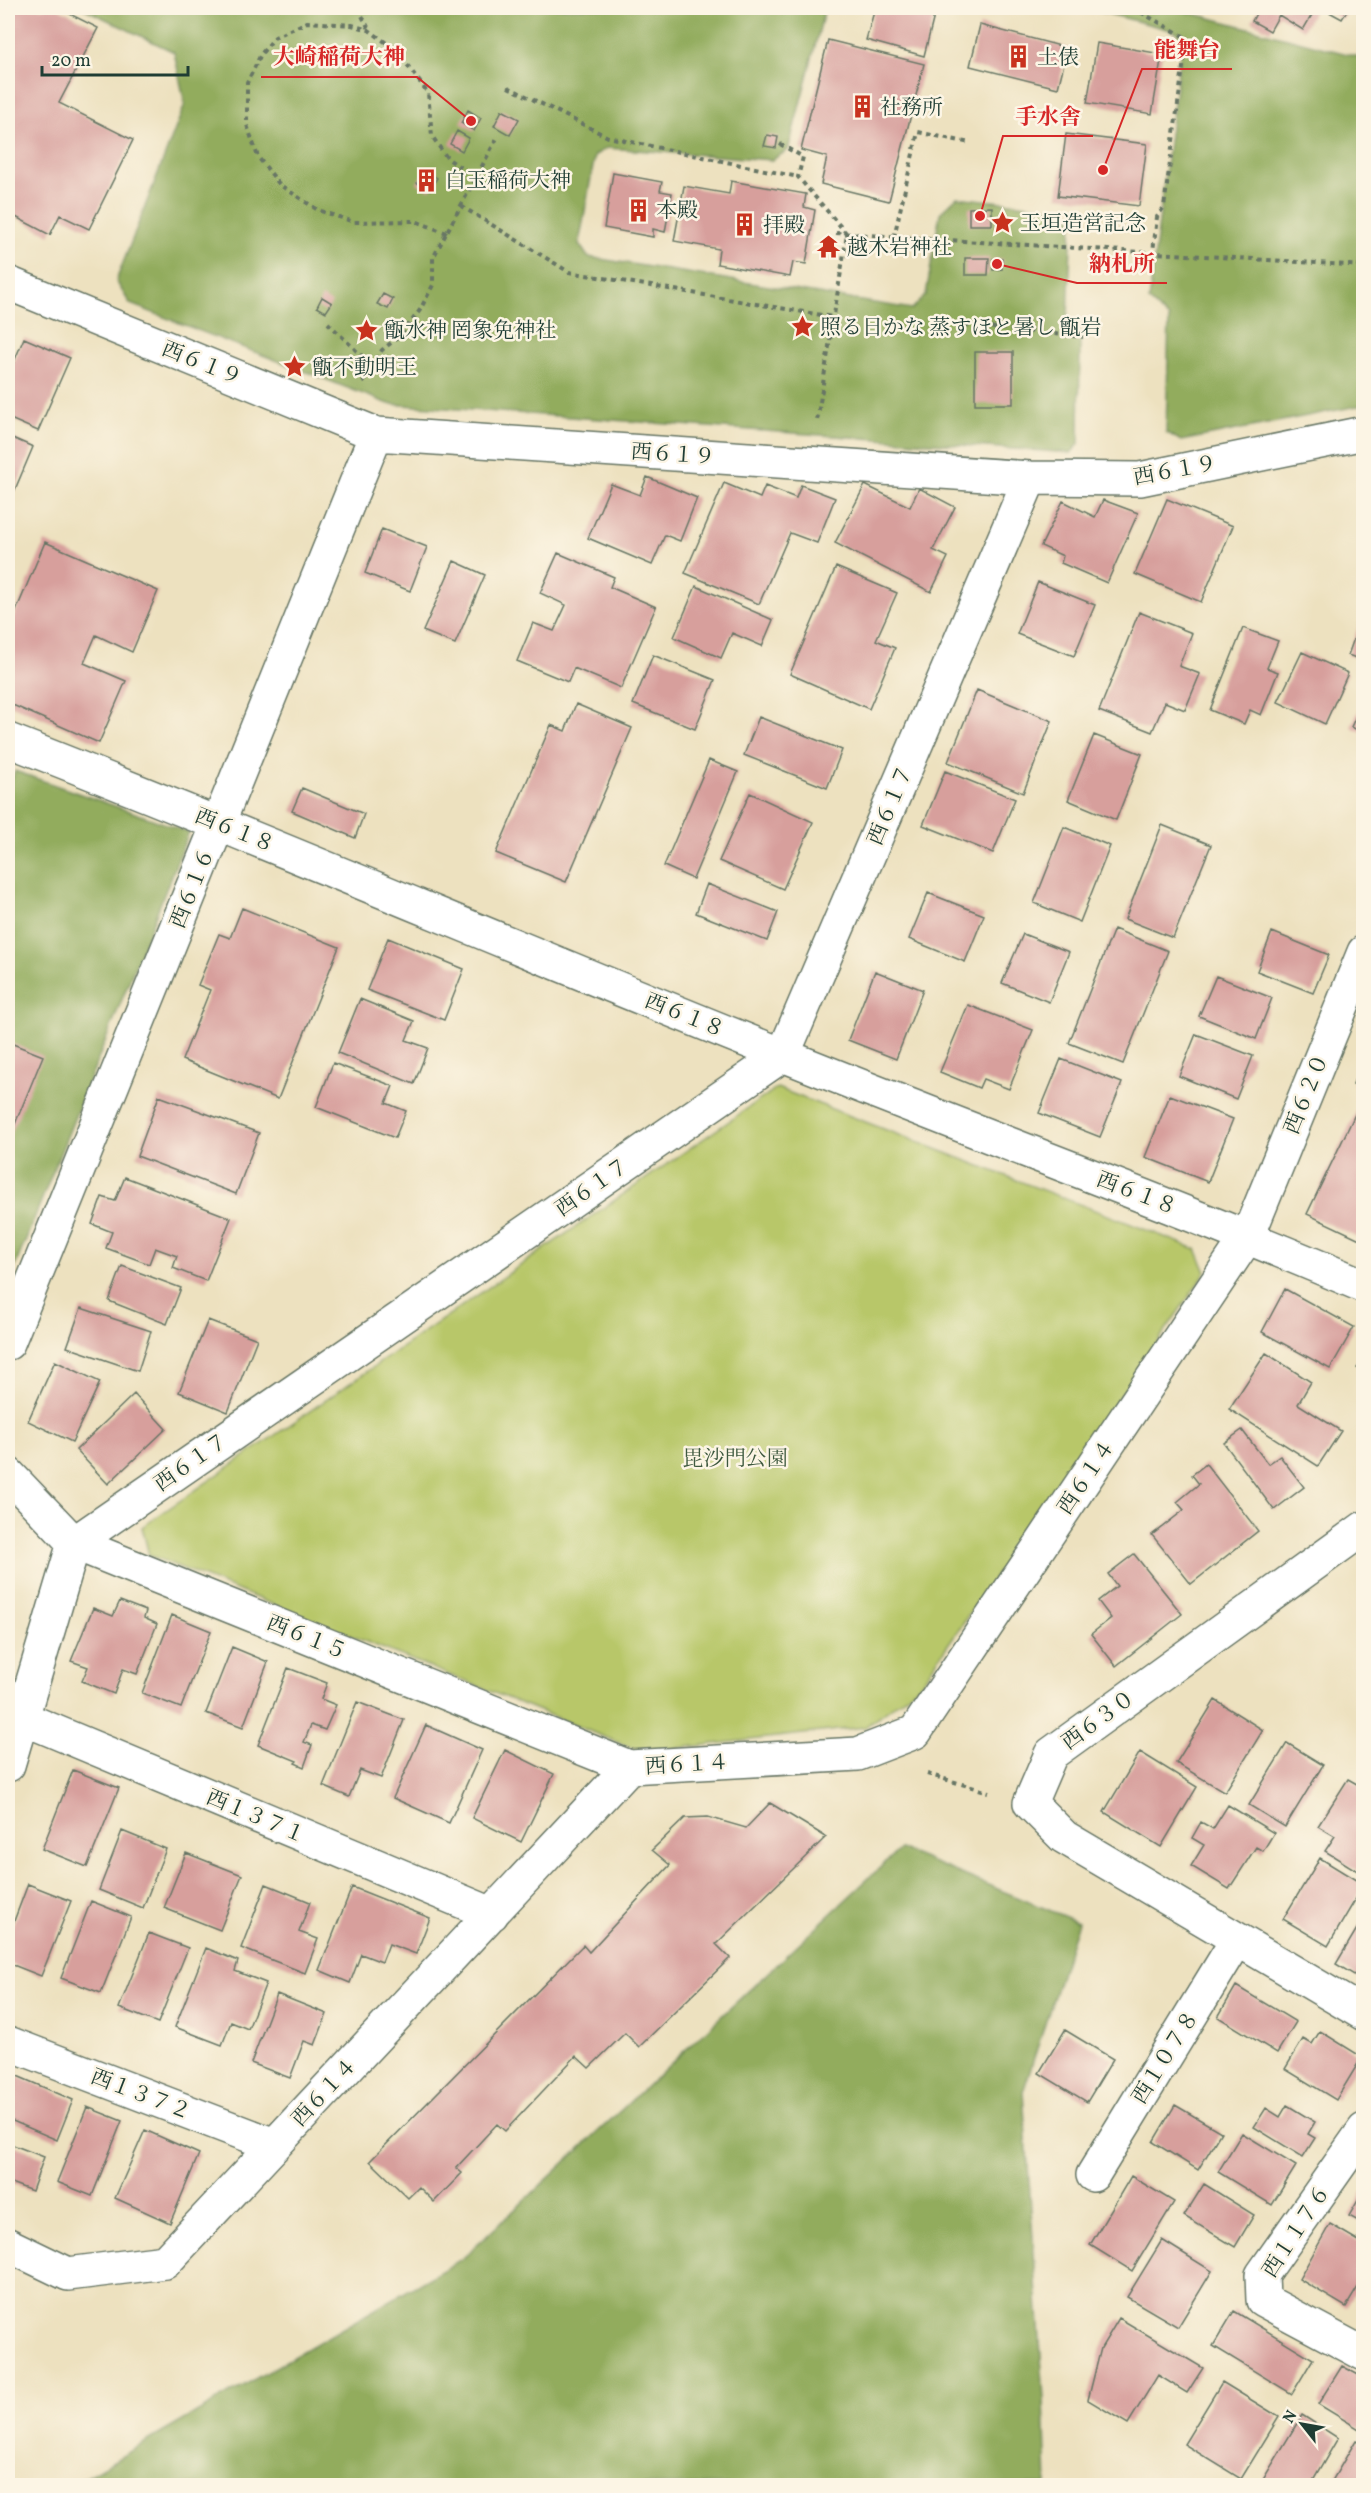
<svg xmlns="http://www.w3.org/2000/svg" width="1371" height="2493" font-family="Vollkorn,'Noto Serif JP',serif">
	<rect width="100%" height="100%" fill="#fcf5e5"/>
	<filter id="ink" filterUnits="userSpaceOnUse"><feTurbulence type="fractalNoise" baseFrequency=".0167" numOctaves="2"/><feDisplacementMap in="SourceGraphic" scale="12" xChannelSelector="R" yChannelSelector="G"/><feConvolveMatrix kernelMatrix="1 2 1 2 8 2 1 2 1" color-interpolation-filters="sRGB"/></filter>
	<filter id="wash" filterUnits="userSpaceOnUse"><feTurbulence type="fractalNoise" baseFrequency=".008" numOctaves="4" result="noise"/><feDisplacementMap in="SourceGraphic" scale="24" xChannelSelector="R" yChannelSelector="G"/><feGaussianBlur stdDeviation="1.35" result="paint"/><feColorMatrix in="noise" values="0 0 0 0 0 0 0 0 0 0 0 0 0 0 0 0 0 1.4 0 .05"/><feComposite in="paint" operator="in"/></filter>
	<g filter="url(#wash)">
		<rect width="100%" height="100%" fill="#ede1bf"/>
		<path fill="#b8c769" stroke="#6c824e" stroke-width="1.5" d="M 777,1088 L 1196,1249 L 1206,1272 L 920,1685 L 865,1727 L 642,1752 L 149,1555 L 142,1527 Z"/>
		<path fill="#92ac5d" stroke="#587448" stroke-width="1.5" d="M 83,8 L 825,8 L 788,150 L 772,160 L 607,148 L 595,155 L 579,244 L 588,257 L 912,309 L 926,295 L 940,213 L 957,197 L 1055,208 L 1072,219 L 1068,318 L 1080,339 L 1079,444 L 1071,453 L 389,404 L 130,304 L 116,281 L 185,104 L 174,52 Z
			M 1086,8 L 1172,8 L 1363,58 L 1363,405 L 1181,441 L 1166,432 L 1169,318 L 1149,301 L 1182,39 L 1175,31 Z
			M 15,771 L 189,832 L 8,1284 L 8,789 Z
			M 900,1849 L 1078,1922 L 1023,2092 L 1044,2399 L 1047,2485 L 72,2485 L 462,2259 Z"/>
		<g id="blocks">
			<path fill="#d79f9c" d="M 8,8 L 58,8 L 98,28 L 59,103 L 133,140 L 89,229 L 60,215 L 50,235 L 8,213 Z
				M 875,8 L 936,8 L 924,56 L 866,40 Z
				M 1259,8 L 1316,8 L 1303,30 L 1279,15 L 1270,31 L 1252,21 Z
				M 1322,8 L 1349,8 L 1342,19 Z
				M 980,25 L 1068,48 L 1058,88 L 970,66 Z
				M 828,40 L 924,64 L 889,201 L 821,184 L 827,157 L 801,150 Z
				M 1097,43 L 1162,54 L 1152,114 L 1087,103 Z
				M 468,110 L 481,118 L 474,131 L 461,123 Z
				M 502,110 L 519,119 L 510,135 L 494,126 Z
				M 457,131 L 469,138 L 462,151 L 450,144 Z
				M 1066,134 L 1147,144 L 1139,206 L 1058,196 Z
				M 767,135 L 778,137 L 776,148 L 764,146 Z
				M 425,170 L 437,178 L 430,190 L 417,183 Z
				M 613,173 L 662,182 L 660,191 L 672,193 L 665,232 L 653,229 L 653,237 L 604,228 Z
				M 731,181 L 806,194 L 804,207 L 815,210 L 806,264 L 793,262 L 790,277 L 717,264 L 719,249 L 674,241 L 684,186 L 729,194 Z
				M 992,207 L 992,225 L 969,225 L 969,208 Z
				M 965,258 L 989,258 L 988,275 L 965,275 Z
				M 993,259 L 1002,259 L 1002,269 L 993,270 Z
				M 383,294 L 393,299 L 388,309 L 377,304 Z
				M 322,297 L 332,303 L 326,312 L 317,307 Z
				M 24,338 L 70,358 L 38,431 L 8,418 L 8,376 Z
				M 975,352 L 1013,352 L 1013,404 L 975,404 Z
				M 8,436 L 33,447 L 11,499 L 8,498 Z
				M 647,477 L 697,498 L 680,541 L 665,535 L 652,565 L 588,538 L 611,484 L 640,495 Z
				M 724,483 L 760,498 L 765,486 L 796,498 L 801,485 L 835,498 L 817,543 L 790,533 L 759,604 L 685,573 Z
				M 865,485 L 910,507 L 919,488 L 955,507 L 933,550 L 948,557 L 931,592 L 835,543 Z
				M 1167,499 L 1233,526 L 1201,602 L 1135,574 Z
				M 1103,500 L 1138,513 L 1107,583 L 1061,563 L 1063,556 L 1041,546 L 1063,501 L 1095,517 Z
				M 382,529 L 427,547 L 410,591 L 365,573 Z
				M 45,542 L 158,591 L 132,652 L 96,635 L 84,663 L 126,681 L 99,743 L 8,703 L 8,630 Z
				M 558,553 L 614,577 L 610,587 L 656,607 L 621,688 L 574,668 L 568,682 L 517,661 L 533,623 L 554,631 L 566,605 L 540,593 Z
				M 454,561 L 485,575 L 455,644 L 423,631 Z
				M 836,567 L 897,593 L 876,640 L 895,648 L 869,709 L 790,674 Z
				M 1038,582 L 1095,605 L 1074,656 L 1017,634 Z
				M 696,586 L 773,620 L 762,646 L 732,633 L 721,658 L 674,637 Z
				M 1364,611 L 1364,661 L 1348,655 Z
				M 1139,612 L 1192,633 L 1179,666 L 1200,674 L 1185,710 L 1165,702 L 1152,732 L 1099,711 Z
				M 1243,628 L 1278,641 L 1267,668 L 1278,672 L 1261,715 L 1250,710 L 1244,724 L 1210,710 Z
				M 1302,652 L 1348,673 L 1325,724 L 1278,702 Z
				M 653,655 L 715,680 L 695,729 L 633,704 Z
				M 977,690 L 1052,721 L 1023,793 L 948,762 Z
				M 1364,699 L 1364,733 L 1351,727 Z
				M 576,704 L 632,728 L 566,882 L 496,853 L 551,725 L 565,731 Z
				M 759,717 L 842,750 L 827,788 L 744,755 Z
				M 1094,735 L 1142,754 L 1116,820 L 1068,800 Z
				M 709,760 L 738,772 L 693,879 L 664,866 Z
				M 945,771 L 1015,799 L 993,853 L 923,825 Z
				M 302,788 L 364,814 L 355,838 L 292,811 Z
				M 750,793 L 813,822 L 783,889 L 719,861 Z
				M 1162,825 L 1211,845 L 1173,938 L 1125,919 Z
				M 1064,827 L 1110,846 L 1080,922 L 1034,903 Z
				M 707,884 L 778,912 L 767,941 L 696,913 Z
				M 928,893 L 984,915 L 965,962 L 909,939 Z
				M 242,908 L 339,947 L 278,1099 L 182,1060 L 210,990 L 198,985 L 219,934 L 230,938 Z
				M 1114,929 L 1168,951 L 1123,1064 L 1069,1043 Z
				M 1272,932 L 1329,955 L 1313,993 L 1257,971 Z
				M 1023,934 L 1069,952 L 1049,1002 L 1002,983 Z
				M 388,938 L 464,969 L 444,1020 L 367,990 Z
				M 875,971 L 923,990 L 896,1059 L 848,1040 Z
				M 1216,976 L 1272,998 L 1256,1039 L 1199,1016 Z
				M 360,999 L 414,1021 L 406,1040 L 428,1048 L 414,1084 L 338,1053 Z
				M 968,1005 L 1033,1030 L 1009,1089 L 983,1079 L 979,1088 L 940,1072 Z
				M 1196,1034 L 1253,1056 L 1236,1099 L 1179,1076 Z
				M 8,1042 L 43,1056 L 8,1141 Z
				M 1061,1059 L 1122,1083 L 1100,1137 L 1039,1113 Z
				M 333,1063 L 393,1086 L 386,1103 L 406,1111 L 395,1138 L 316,1107 Z
				M 1359,1068 L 1364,1070 L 1364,1088 L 1353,1084 Z
				M 1170,1095 L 1233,1119 L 1208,1182 L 1145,1157 Z
				M 159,1096 L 259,1133 L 236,1194 L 137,1156 Z
				M 1361,1102 L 1364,1103 L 1364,1241 L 1307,1214 Z
				M 125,1177 L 231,1218 L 206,1281 L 173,1268 L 177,1256 L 155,1248 L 149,1264 L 106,1248 L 112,1232 L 92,1224 L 102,1197 L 115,1201 Z
				M 122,1266 L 181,1288 L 167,1324 L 109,1301 Z
				M 1285,1289 L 1354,1327 L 1330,1369 L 1262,1332 Z
				M 81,1308 L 151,1331 L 138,1371 L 67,1347 Z
				M 208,1320 L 257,1339 L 228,1412 L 179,1392 Z
				M 1266,1353 L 1311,1382 L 1298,1404 L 1341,1431 L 1318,1466 L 1229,1409 Z
				M 1364,1359 L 1364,1373 L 1357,1368 Z
				M 55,1361 L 100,1382 L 72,1442 L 28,1421 Z
				M 134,1394 L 166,1429 L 108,1484 L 76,1450 Z
				M 1242,1430 L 1268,1464 L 1280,1456 L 1304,1487 L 1274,1510 L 1224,1443 Z
				M 1206,1464 L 1258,1531 L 1191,1584 L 1152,1535 L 1184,1510 L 1177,1502 L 1199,1484 L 1192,1475 Z
				M 1134,1554 L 1182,1614 L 1116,1666 L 1091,1634 L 1111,1618 L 1098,1601 L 1117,1586 L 1108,1574 Z
				M 120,1601 L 146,1611 L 144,1618 L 157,1624 L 137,1674 L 123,1669 L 114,1694 L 82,1681 L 88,1667 L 71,1661 L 93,1608 L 113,1616 Z
				M 172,1615 L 211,1631 L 181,1708 L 142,1693 Z
				M 232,1647 L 268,1662 L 243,1727 L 206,1713 Z
				M 288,1668 L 327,1683 L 321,1699 L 336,1705 L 325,1730 L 311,1725 L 304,1742 L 312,1745 L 304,1767 L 295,1763 L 297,1761 L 258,1745 Z
				M 1215,1700 L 1263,1730 L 1225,1792 L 1176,1763 Z
				M 357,1702 L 404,1720 L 381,1778 L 360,1770 L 349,1797 L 323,1786 Z
				M 426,1725 L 482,1750 L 449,1823 L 393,1798 Z
				M 1287,1743 L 1323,1765 L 1285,1827 L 1249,1805 Z
				M 505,1750 L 554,1774 L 521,1842 L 472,1818 Z
				M 1140,1752 L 1197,1787 L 1161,1847 L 1104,1812 Z
				M 73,1770 L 119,1788 L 87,1867 L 42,1849 Z
				M 1348,1779 L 1364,1788 L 1364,1865 L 1359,1872 L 1325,1851 L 1335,1836 L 1318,1826 Z
				M 770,1803 L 826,1837 L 716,1944 L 730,1958 L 639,2047 L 625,2033 L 589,2068 L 576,2056 L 505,2131 L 497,2124 L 456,2168 L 462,2173 L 434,2202 L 419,2187 L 408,2198 L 370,2161 L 583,1945 L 589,1952 L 670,1865 L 652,1850 L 685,1818 L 708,1817 L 746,1828 Z
				M 1228,1805 L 1274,1833 L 1263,1851 L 1256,1847 L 1229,1889 L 1191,1866 L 1204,1845 L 1192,1838 L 1201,1822 L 1213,1829 Z
				M 122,1831 L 166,1849 L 143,1908 L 99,1890 Z
				M 186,1853 L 242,1875 L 220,1930 L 164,1908 Z
				M 1320,1858 L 1364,1885 L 1328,1946 L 1283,1919 Z
				M 28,1884 L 71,1901 L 41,1976 L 8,1963 L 8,1937 Z
				M 266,1884 L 310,1902 L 299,1932 L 318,1939 L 305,1973 L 241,1948 Z
				M 352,1887 L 430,1918 L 416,1954 L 389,1944 L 382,1962 L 361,1954 L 350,1983 L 319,1970 Z
				M 91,1901 L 131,1917 L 101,1993 L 61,1978 Z
				M 1364,1917 L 1364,1981 L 1336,1964 Z
				M 149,1933 L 188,1948 L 158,2023 L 119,2008 Z
				M 206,1948 L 238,1961 L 235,1971 L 266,1983 L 248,2029 L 231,2022 L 222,2045 L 175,2027 Z
				M 1236,1986 L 1296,2022 L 1277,2053 L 1218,2017 Z
				M 277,1994 L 327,2014 L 315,2045 L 304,2041 L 290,2078 L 251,2063 Z
				M 1065,2030 L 1113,2059 L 1087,2102 L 1039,2073 Z
				M 1320,2031 L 1362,2057 L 1336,2100 L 1285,2069 L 1303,2039 L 1312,2044 Z
				M 8,2072 L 73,2100 L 57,2140 L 8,2119 Z
				M 1175,2105 L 1221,2132 L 1198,2170 L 1153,2142 Z
				M 1287,2105 L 1315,2122 L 1308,2134 L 1315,2138 L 1303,2157 L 1254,2127 L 1266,2108 L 1280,2117 Z
				M 87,2107 L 122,2121 L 92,2196 L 57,2182 Z
				M 145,2130 L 199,2154 L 170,2223 L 115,2198 Z
				M 1242,2133 L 1296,2166 L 1272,2205 L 1218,2172 Z
				M 8,2143 L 44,2157 L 32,2191 L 8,2182 Z
				M 1131,2176 L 1174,2202 L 1132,2271 L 1090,2245 Z
				M 1204,2184 L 1254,2215 L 1235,2247 L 1184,2216 Z
				M 1364,2190 L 1364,2224 L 1349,2216 Z
				M 1330,2224 L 1364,2244 L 1364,2277 L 1346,2307 L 1299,2279 Z
				M 1162,2240 L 1212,2271 L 1178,2327 L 1127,2297 Z
				M 1234,2311 L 1313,2359 L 1292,2394 L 1213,2346 Z
				M 1119,2318 L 1203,2368 L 1187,2393 L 1158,2375 L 1128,2424 L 1088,2400 L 1101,2348 Z
				M 1342,2366 L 1364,2378 L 1364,2432 L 1318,2404 Z
				M 1222,2382 L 1279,2417 L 1241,2479 L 1184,2444 Z
				M 1302,2415 L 1338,2438 L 1310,2486 L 1266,2486 L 1261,2483 Z
				M 1356,2440 L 1364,2445 L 1364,2486 L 1329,2486 Z"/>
		</g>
	</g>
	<g filter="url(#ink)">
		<use href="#blocks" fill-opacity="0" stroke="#677665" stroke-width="1.5"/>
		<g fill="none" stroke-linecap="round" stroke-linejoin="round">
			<defs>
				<path id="minor" d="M 8,283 L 376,434 L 1030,478 L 1140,479 L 1364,433
					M 8,740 C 268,841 524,952 783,1055 C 976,1133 1172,1204 1364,1286
					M 8,1343 L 376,434
					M 8,1474 L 74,1543 L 629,1767
					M 1364,1528 L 1051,1754 L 1030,1803 L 1064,1837 L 1364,2014
					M 20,1717 L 492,1914
					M 8,1765 L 74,1543 L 783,1055 L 1030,478
					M 8,2043 L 274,2145
					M 1364,2130 L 1262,2275 L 1263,2300 L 1364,2354
					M 1093,2175 L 1237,1940
					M 8,2245 L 68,2274 L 165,2262 L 629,1767 L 858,1754 L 915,1732 L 1248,1236 L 1364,952"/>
			</defs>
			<use href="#minor" stroke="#677665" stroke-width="36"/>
			<path stroke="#677665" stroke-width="4" stroke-dasharray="4.5 4.5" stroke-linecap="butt" d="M 358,8 L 369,29
				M 1133,8 L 1187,38 L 1164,207 L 1157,217 L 1153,252
				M 508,87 L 608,137 L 798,177
				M 780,144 L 803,157 L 798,177 L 847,234 L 817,421
				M 461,206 L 569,272 L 833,317
				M 447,233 L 415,221 L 354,222 L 318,210 L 280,185 L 258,157 L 247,125 L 247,83 L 261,54 L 275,37 L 307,22 L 352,25 L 369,30 L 396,50 L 428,93 L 432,136 L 447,158 L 477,179
				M 836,233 L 1364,266
				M 894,237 L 918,132 L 970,143
				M 328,323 L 372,366
				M 965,325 L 1083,337
				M 363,383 L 382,350 L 401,335 L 420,310 L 433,285 L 433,258 L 497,138
				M 927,1774 L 989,1792"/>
			<use href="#minor" stroke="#fff" stroke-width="33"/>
		</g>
	</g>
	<defs>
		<symbol id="building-bare" viewBox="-9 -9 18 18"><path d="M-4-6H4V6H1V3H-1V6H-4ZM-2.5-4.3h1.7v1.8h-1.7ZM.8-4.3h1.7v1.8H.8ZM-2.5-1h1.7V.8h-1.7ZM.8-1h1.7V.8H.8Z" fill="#c8321e" stroke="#fcf5e5" stroke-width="2.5" paint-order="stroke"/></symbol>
		<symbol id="sight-bare" viewBox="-9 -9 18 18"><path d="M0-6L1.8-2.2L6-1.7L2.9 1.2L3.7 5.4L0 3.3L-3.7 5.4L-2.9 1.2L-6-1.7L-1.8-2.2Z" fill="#c8321e" stroke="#fcf5e5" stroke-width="2.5" paint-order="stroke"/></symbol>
		<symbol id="temple-bare" viewBox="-9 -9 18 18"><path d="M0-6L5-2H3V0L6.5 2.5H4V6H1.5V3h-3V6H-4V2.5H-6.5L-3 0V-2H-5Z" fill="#c8321e" stroke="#fcf5e5" stroke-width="2.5" paint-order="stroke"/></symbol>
	</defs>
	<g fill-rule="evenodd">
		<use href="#building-bare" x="1002" y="40" width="33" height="33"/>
		<use href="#building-bare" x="846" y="90" width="33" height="33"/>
		<use href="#building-bare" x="410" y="164" width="33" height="33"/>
		<use href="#building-bare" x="622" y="194" width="33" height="33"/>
		<use href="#sight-bare" x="986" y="206" width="33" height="33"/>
		<use href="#building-bare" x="728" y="208" width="33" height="33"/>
		<use href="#temple-bare" x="812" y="230" width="33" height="33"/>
		<use href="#sight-bare" x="786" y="310" width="33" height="33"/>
		<use href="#sight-bare" x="350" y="314" width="33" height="33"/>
		<use href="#sight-bare" x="278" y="350" width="33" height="33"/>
	</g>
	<g text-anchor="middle" stroke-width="5" stroke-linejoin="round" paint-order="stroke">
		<g font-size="21" fill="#1f3d34" stroke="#fcf5e5" text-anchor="start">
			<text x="1037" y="64">土俵</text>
			<text x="880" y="114">社務所</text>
			<text x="445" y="187">白玉稲荷大神</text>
			<text x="656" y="217">本殿</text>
			<text x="1020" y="230">玉垣造営記念</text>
			<text x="763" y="232">拝殿</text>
			<text x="847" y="254">越木岩神社</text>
			<text x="820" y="334">照る日かな 蒸すほと暑し 甑岩</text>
			<text x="384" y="337">甑水神 罔象免神社</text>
			<text x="312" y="374">甑不動明王</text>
		</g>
		<g font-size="21" fill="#1f3d34" stroke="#fcf5e5">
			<text transform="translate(202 363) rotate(22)" y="7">西６１９</text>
			<text transform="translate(673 454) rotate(4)" y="7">西６１９</text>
			<text transform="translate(1175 470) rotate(-10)" y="7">西６１９</text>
			<text transform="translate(890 805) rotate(-67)" y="7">西６１７</text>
			<text transform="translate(235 830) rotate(22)" y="7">西６１８</text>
			<text transform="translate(192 888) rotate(-68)" y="7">西６１６</text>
			<text transform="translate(685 1015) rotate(22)" y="7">西６１８</text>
			<text transform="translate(1306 1094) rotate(-68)" y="7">西６２０</text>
			<text transform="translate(592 1187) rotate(-35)" y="7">西６１７</text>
			<text transform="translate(1137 1193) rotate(21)" y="7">西６１８</text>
			<text transform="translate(191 1462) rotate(-35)" y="7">西６１７</text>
			<text transform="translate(1086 1477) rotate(-56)" y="7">西６１４</text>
			<text transform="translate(307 1637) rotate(22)" y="7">西６１５</text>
			<text transform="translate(1098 1720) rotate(-36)" y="7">西６３０</text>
			<text transform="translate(687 1764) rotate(-3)" y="7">西６１４</text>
			<text transform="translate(256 1816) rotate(23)" y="7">西１３７１</text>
			<text transform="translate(1165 2057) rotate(-58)" y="7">西１０７８</text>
			<text transform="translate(324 2092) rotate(-47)" y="7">西６１４</text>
			<text transform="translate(141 2094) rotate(21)" y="7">西１３７２</text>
			<text transform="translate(1296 2231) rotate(-57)" y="7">西１１７６</text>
		</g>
		<g font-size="21" fill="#3e593f" stroke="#fcf5e5">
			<text x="735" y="1465">毘沙門公園</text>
		</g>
	</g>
	<path fill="none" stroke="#d62828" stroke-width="2" d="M1103 170L1142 69H1232M471 121L417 77H261M980 216L1003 136H1093M997 264L1077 283H1167"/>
	<g fill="#d62828" stroke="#fcf5e5" stroke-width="2">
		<circle cx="1103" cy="170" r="6"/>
		<circle cx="471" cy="121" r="6"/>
		<circle cx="980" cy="216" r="6"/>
		<circle cx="997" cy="264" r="6"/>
	</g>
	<g font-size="22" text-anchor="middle" font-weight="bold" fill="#d62828" stroke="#fcf5e5" stroke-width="5" stroke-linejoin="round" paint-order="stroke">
		<text x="1187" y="57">能舞台</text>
		<text x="339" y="64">大崎稲荷大神</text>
		<text x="1048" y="124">手水舎</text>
		<text x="1122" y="271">納札所</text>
	</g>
	<rect width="1371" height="2493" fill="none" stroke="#fcf5e5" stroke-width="30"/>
	<g transform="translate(1302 2424) rotate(301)" stroke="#fcf5e5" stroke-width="4.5" paint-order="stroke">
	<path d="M0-4.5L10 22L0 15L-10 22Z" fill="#1f3d34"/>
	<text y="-9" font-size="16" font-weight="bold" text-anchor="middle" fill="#1f3d34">N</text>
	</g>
	<path d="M42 66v9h146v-9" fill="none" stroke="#1f3d34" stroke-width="3"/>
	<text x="51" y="66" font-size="18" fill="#1f3d34" stroke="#fcf5e5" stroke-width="4.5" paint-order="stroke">20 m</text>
</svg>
